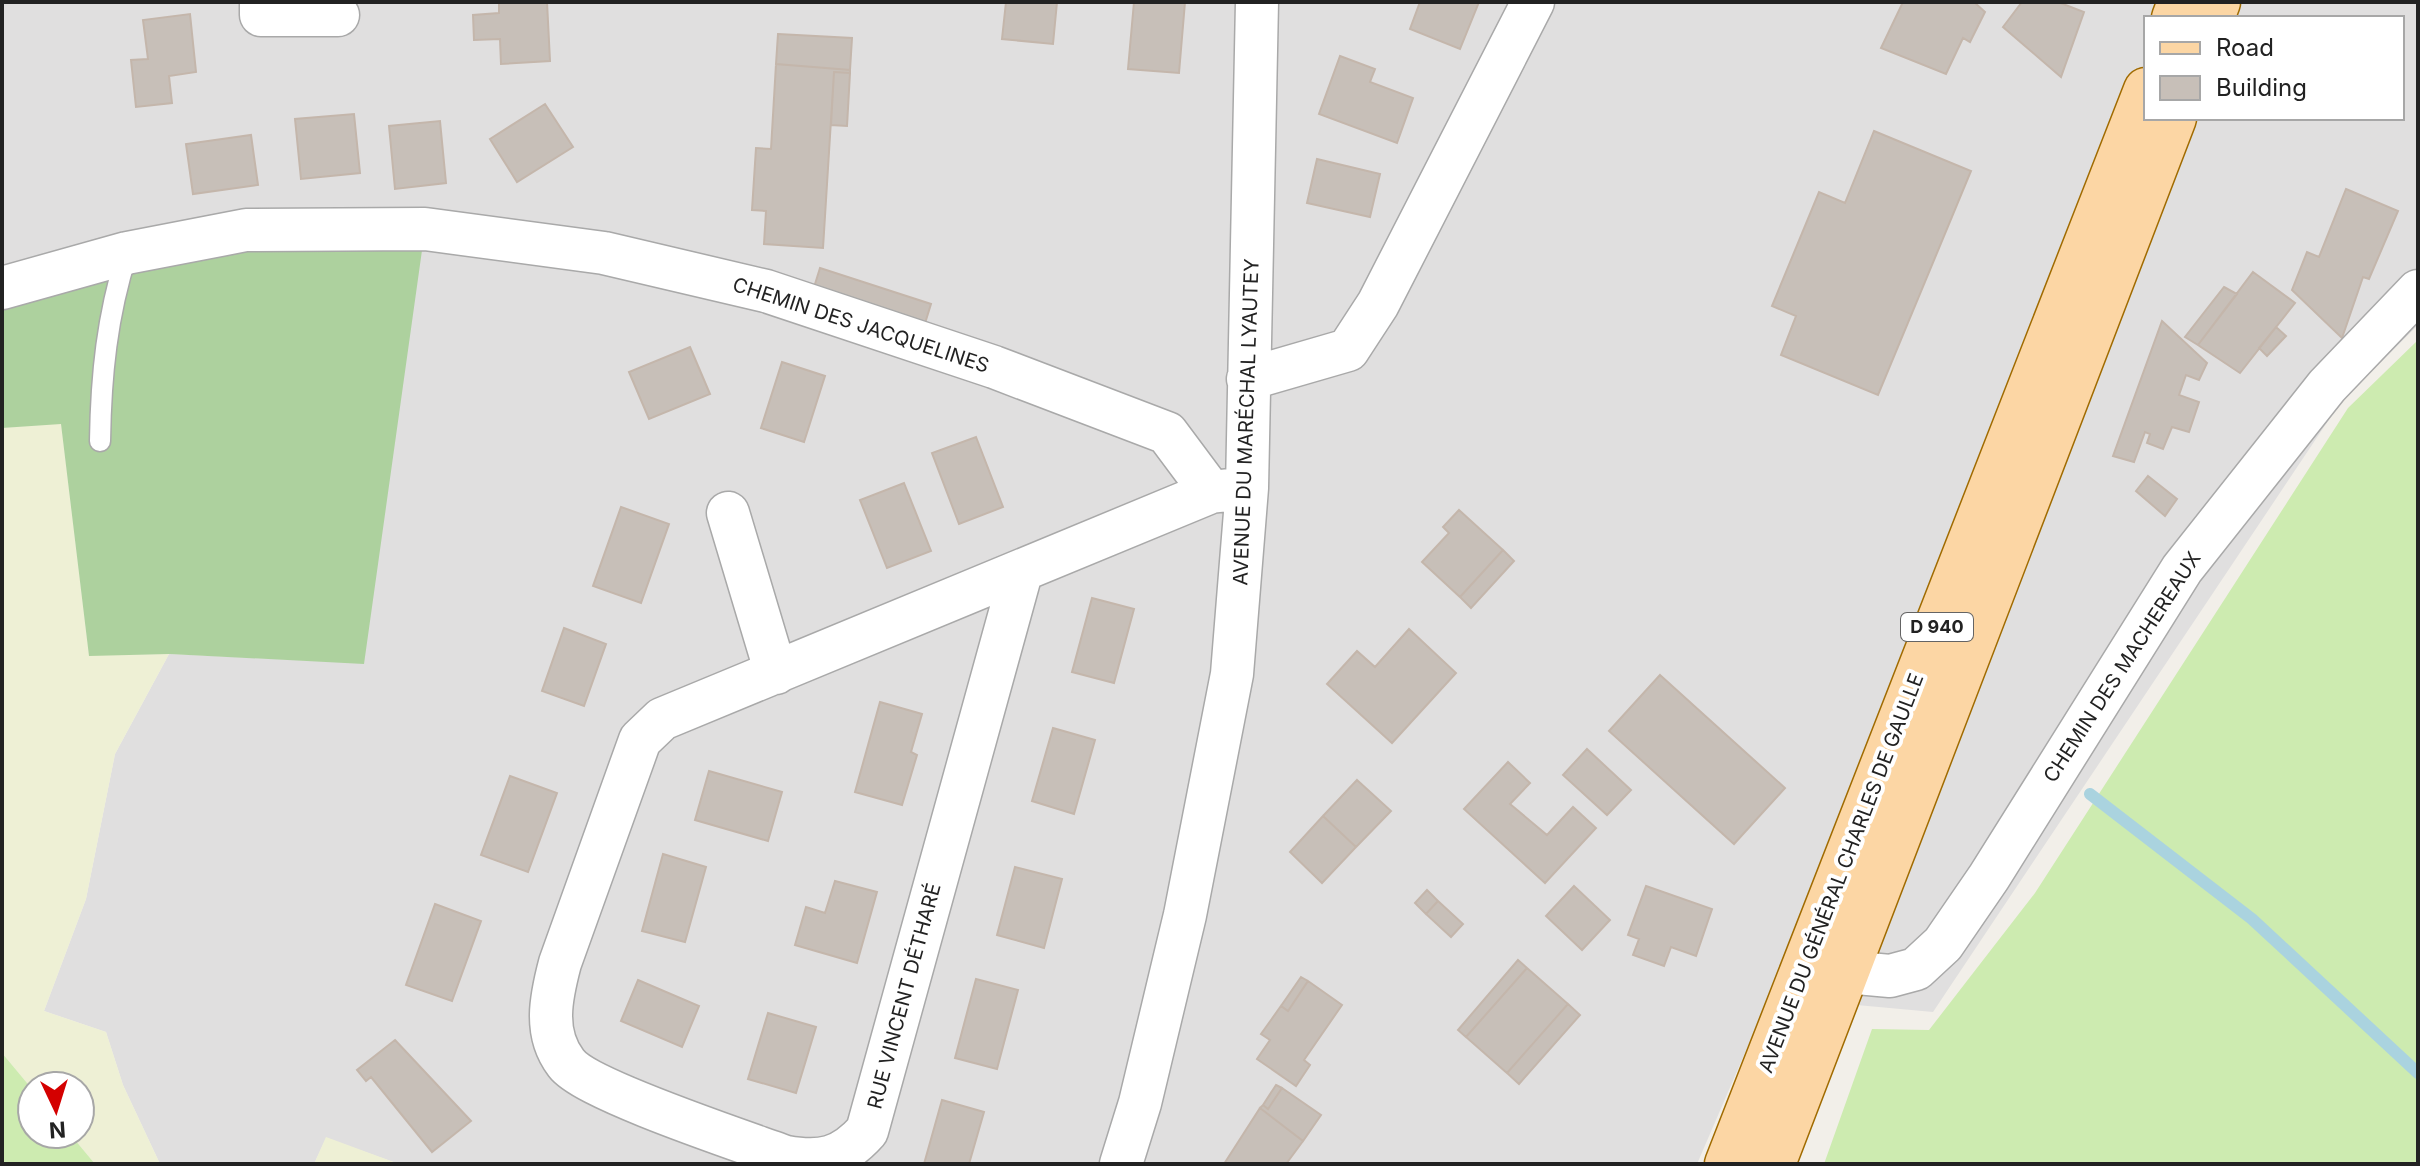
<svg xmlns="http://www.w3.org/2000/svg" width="2420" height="1166" font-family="Inter,sans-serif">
	<rect width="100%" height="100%" fill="#f2efe9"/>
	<path fill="#e0dfdf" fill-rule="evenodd" d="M 2,2 L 2418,2 L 2418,325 L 2340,403 L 1933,1012 L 1769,997 L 1697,1164 L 399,1164 L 326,1138 L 314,1164 L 160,1164 L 123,1085 L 106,1032 L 44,1011 L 86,899 L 115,754 L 169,654 L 364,663 L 2,288 ZM 2146,18 L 2402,18 L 2402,118 L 2146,118 Z"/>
	<path fill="#eef0d5" d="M 61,423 L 89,655 L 169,654 L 115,754 L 86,899 L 44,1011 L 106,1032 L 123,1085 L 160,1164 L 95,1164 L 70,1134 L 80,1134 L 80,1086 L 32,1089 L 2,1053 L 2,428 Z
		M 326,1137 L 399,1164 L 314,1164 Z"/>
	<path fill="#cdebb0" d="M 2418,340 L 2418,1164 L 1824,1164 L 1872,1029 L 1929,1030 L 2035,893 L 2348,408 Z
		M 2,1053 L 32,1089 L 32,1134 L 70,1134 L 95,1164 L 2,1164 Z"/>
	<path fill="#add19e" d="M 425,229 L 364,664 L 169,654 L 89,656 L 61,424 L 2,428 L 2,288 L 127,253 Z"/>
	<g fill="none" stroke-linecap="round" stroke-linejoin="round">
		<path stroke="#aad3df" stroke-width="12" d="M 2090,794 L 2252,919 L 2418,1073"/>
	</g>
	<path fill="#c7bfb8" stroke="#c4b6ab" stroke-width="2" d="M 499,2 L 547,2 L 550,61 L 501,64 L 500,39 L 474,40 L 473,15 L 499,13 Z
		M 1006,2 L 1057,2 L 1053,44 L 1002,39 Z
		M 1134,2 L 1185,2 L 1179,73 L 1128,69 Z
		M 1420,2 L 1479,2 L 1460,49 L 1410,29 Z
		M 1903,2 L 1974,2 L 1985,12 L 1970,42 L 1963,38 L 1946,74 L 1881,48 Z
		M 2022,2 L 2058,2 L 2084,12 L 2061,77 L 2003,27 Z
		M 190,14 L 196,72 L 169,76 L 172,103 L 136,107 L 131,60 L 148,59 L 143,20 Z
		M 778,34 L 852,38 L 850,70 L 776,64 Z
		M 1340,56 L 1375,69 L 1370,82 L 1413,98 L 1397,143 L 1319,114 Z
		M 776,64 L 850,70 L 850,73 L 834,72 L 823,248 L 764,244 L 766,211 L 752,210 L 756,148 L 771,149 Z
		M 834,72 L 850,73 L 847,126 L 831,125 Z
		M 545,104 L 573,147 L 517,182 L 490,139 Z
		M 354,114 L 360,173 L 301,179 L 295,119 Z
		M 440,121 L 446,183 L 395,189 L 389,126 Z
		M 1874,131 L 1971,171 L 1878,395 L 1781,355 L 1796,316 L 1772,306 L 1819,192 L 1845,203 Z
		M 251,135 L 258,185 L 193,194 L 186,144 Z
		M 1317,159 L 1380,174 L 1370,217 L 1307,203 Z
		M 2346,189 L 2398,211 L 2369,279 L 2363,277 L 2342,338 L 2292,290 L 2307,252 L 2319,257 Z
		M 820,268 L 931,304 L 922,333 L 811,297 Z
		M 2253,272 L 2295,303 L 2240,373 L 2198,345 Z
		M 2224,287 L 2237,294 L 2198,345 L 2185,337 Z
		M 2162,321 L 2207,363 L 2199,380 L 2186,375 L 2179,395 L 2199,402 L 2189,432 L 2172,427 L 2163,449 L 2147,443 L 2150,434 L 2145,432 L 2134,462 L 2113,456 Z
		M 2276,327 L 2286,336 L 2267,356 L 2259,348 Z
		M 690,347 L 710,394 L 649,419 L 629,372 Z
		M 782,362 L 825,376 L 804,442 L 761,428 Z
		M 976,437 L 1003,507 L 959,524 L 932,453 Z
		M 2148,476 L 2177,499 L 2165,516 L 2136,491 Z
		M 904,483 L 931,551 L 887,568 L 860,500 Z
		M 621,507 L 669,524 L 641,603 L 593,586 Z
		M 1459,510 L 1503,550 L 1460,597 L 1422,562 L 1449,533 L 1443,527 Z
		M 1503,550 L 1514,561 L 1471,608 L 1460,597 Z
		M 1092,598 L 1134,609 L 1114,683 L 1072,672 Z
		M 564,628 L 606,644 L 584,706 L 542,691 Z
		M 1409,629 L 1456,673 L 1392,743 L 1327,684 L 1357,651 L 1375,667 Z
		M 1660,675 L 1785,788 L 1734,844 L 1609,731 Z
		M 880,702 L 922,714 L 911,752 L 917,755 L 902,805 L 855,792 Z
		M 1053,728 L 1095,740 L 1074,814 L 1032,801 Z
		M 1587,749 L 1631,790 L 1607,815 L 1563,775 Z
		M 1508,762 L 1530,783 L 1510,804 L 1547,835 L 1573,807 L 1596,828 L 1545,883 L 1464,809 Z
		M 709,771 L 782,792 L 768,841 L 695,820 Z
		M 510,776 L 557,793 L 528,872 L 481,855 Z
		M 1357,780 L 1391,811 L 1356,847 L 1323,816 Z
		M 1323,816 L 1356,847 L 1322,883 L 1290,852 Z
		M 663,854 L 706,867 L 685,942 L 642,931 Z
		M 1015,867 L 1062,879 L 1044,948 L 997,935 Z
		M 835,881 L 877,892 L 857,963 L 795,945 L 806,907 L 825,913 Z
		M 1574,886 L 1610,920 L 1582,950 L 1546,916 Z
		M 1646,886 L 1712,909 L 1696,956 L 1671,947 L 1664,966 L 1633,955 L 1639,939 L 1628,935 Z
		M 1427,890 L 1438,901 L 1426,914 L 1415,903 Z
		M 1438,901 L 1463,924 L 1451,937 L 1426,914 Z
		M 435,904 L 481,921 L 452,1001 L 406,985 Z
		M 1518,960 L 1527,968 L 1466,1037 L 1458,1030 Z
		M 1527,968 L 1568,1004 L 1507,1073 L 1466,1037 Z
		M 1301,977 L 1308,981 L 1288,1011 L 1281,1006 Z
		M 976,979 L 1018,990 L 997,1069 L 955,1058 Z
		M 638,980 L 699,1006 L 682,1047 L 621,1021 Z
		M 1308,981 L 1342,1005 L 1304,1060 L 1310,1065 L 1296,1086 L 1257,1059 L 1270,1040 L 1261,1034 L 1281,1006 L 1288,1011 Z
		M 1568,1004 L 1580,1015 L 1519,1084 L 1507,1073 Z
		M 768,1013 L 816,1027 L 796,1093 L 748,1079 Z
		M 395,1040 L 471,1121 L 432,1152 L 371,1077 L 366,1081 L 357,1070 Z
		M 1276,1085 L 1282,1088 L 1268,1109 L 1263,1105 Z
		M 1282,1088 L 1321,1115 L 1303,1141 L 1260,1108 L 1263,1105 L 1268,1109 Z
		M 942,1100 L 984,1112 L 969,1164 L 924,1164 Z
		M 1260,1108 L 1303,1141 L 1286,1164 L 1224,1164 Z"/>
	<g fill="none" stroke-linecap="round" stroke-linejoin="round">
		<defs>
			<path id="service" d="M 100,441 C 101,375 107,316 127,253"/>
			<path id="minor" d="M 261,2 L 261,15 L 338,15
				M 2,288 L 127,253 L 246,230 L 425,229 L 604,253 L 766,291 L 994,367 L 1167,433 L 1211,492
				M 1248,379 L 1348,350 L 1378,304 L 1533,2
				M 728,513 L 776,673
				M 1021,573 L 867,1131 C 842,1159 821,1163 786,1157 C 745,1142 586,1090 566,1063 C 543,1033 551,997 560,963 L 640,740 L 662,719 L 1211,492 L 1247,488
				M 1813,969 L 1890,976 L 1916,969 L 1943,944 L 1989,877 L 2182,569 L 2327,386 L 2418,291
				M 1121,1164 L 1140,1103 L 1185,915 L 1232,674 L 1247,488 L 1257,2"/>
			<path id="primary" d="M 2174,18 L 2180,2
				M 2212,18 L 2218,2
				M 1727,1164 L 2146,90
				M 1773,1164 L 2174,118"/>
		</defs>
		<use href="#service" stroke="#a9a9a9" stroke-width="23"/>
		<use href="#minor" stroke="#a9a9a9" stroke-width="45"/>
		<use href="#primary" stroke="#a06b00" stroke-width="47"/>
		<use href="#service" stroke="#fff" stroke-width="20"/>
		<use href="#minor" stroke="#fff" stroke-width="42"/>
		<use href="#primary" stroke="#fcd6a4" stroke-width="44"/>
	</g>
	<g text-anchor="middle" stroke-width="8" stroke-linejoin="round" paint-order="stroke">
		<rect fill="#fff" stroke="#646464" stroke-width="2" x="1901" y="613" width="72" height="28" rx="6"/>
		<g font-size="18" font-weight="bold" fill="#222">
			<text x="1937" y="633">D 940</text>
		</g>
		<g font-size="20" fill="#222" stroke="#fff">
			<text transform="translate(861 325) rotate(18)" y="7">CHEMIN DES JACQUELINES</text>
			<text transform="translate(1246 422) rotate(-88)" y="7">AVENUE DU MARÉCHAL LYAUTEY</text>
			<text transform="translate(2122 667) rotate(-57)" y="7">CHEMIN DES MACHEREAUX</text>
			<text transform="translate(1841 873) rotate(-69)" y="7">AVENUE DU GÉNÉRAL CHARLES DE GAULLE</text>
			<text transform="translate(904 996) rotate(-75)" y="7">RUE VINCENT DÉTHARÉ</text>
		</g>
	</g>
	<rect width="2420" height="1166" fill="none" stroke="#222222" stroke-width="8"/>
	<rect x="2144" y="16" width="260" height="104" fill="#ffffff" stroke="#a7a7a7" stroke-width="2"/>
	<rect x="2160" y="42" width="40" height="12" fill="#fcd6a4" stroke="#a7a7a7" stroke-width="2"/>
	<text x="2216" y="56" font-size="24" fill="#222222">Road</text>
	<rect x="2160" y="76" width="40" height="24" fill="#c7bfb8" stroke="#a7a7a7" stroke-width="2"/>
	<text x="2216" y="96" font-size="24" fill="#222222">Building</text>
	<g transform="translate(56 1110) rotate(176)"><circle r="38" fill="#ffffff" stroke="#a7a7a7" stroke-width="2"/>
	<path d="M0-6L14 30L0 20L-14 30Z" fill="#d40000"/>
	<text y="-12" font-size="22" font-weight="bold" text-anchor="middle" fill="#222222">N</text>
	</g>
</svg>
